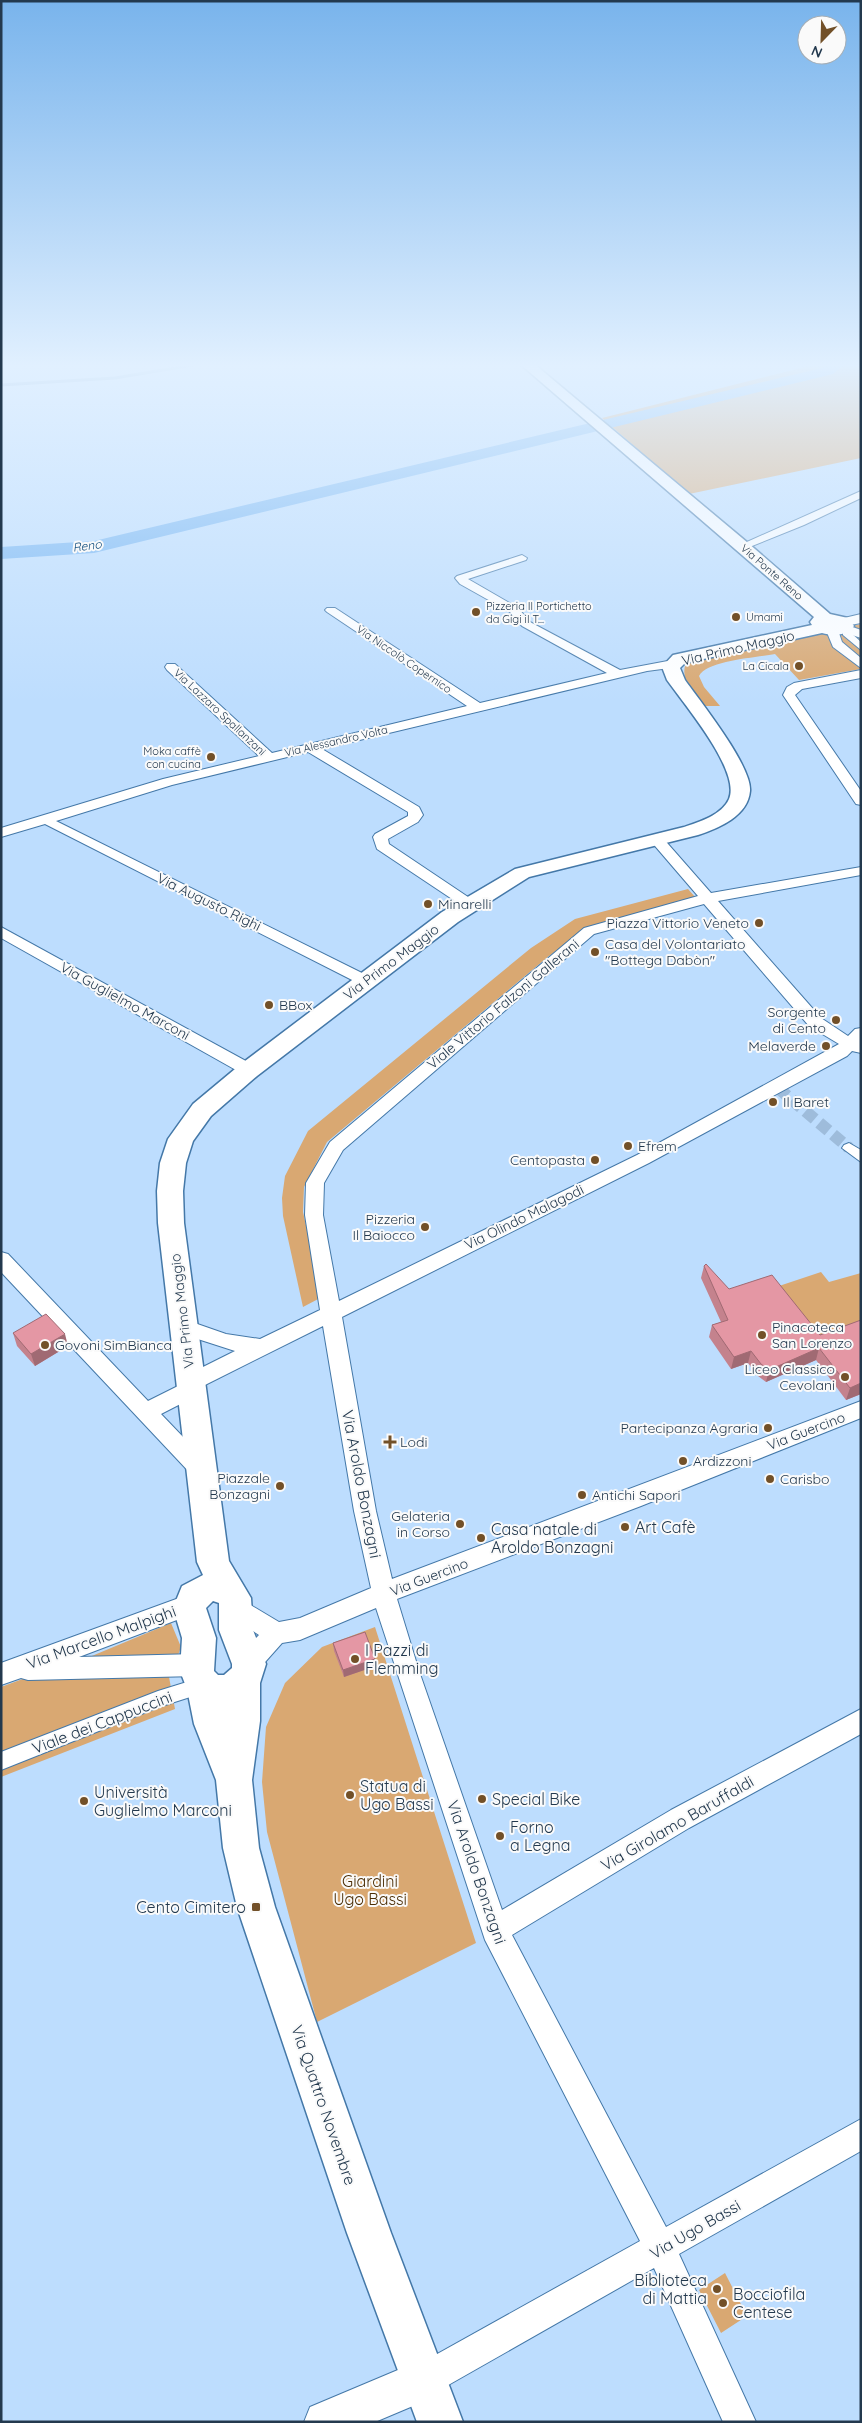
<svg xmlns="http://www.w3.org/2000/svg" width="862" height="2423" font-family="Quicksand,sans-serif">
	<rect width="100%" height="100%" fill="#bdddfe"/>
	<path fill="#d9a872" d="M 821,363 L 861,363 L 861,458 L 689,494 L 602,418 Z
		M 861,624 L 861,669 L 799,680 L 775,654 C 756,658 708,660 699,676 L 704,687 L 720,706 L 703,706 C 695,695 681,682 685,666 L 693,661 Z
		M 688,889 L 696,898 L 590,927 L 549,956 L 327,1142 L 304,1187 L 303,1212 L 322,1297 L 303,1307 L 283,1216 L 282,1198 L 285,1176 L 308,1131 L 531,948 L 575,919 Z
		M 821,1272 L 829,1282 L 861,1273 L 861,1327 L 815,1343 L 773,1288 Z
		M 171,1623 L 181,1647 L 177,1658 L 75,1663 Z
		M 375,1627 L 476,1943 L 317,2022 L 267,1832 L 262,1782 L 266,1727 L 285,1683 L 322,1647 Z
		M 28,1677 L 169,1677 L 175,1709 L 1,1777 L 1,1687 Z
		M 725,2273 L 747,2316 L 721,2333 L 699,2290 Z"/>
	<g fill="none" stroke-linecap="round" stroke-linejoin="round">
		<path stroke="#5c8fc1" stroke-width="3" d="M 1,385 L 115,378 L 205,363"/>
		<path fill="#74b4f2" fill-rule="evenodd" d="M 828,363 L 846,363 L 833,374 L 94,553 L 1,559 L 1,547 L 94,541 L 822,368 Z"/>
		<path stroke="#9ebcdb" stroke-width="12" stroke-dasharray="12 6" stroke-linecap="butt" d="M 778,1088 L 849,1148"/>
		<defs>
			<path id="pedestrian" d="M 843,631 L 849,631 L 861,642 L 861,650 L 843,635 Z
				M 849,1143 L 861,1150 L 861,1162 L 842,1148 L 844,1145 Z
				M 203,1677 L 209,1679 L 212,1685 L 209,1691 L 159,1707 L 1,1770 L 1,1752 L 158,1691 Z"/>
			<path id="minor" d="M 861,491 L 861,498 L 804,525 L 747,548 L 743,549 L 738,546 Z
				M 522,555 L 527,558 L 526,560 L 468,579 L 518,608 L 530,622 L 620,670 L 673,660 L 677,661 L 679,664 L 677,667 L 647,671 L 322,749 L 419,807 L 423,815 L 418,822 L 388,839 L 389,844 L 474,901 L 477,904 L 474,907 L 464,907 L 377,849 L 373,837 L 375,834 L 408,816 L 408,812 L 308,752 L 172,785 L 56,821 L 372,978 L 374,981 L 372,984 L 360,984 L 45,824 L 1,837 L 1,828 L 163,779 L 259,756 L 167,670 L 165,667 L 167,664 L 175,664 L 272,753 L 467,706 L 327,612 L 325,610 L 327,608 L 335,608 L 480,703 L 607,673 L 522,626 L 510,612 L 460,584 L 455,578 L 457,576 Z
				M 844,624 L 861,630 L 861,638 L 840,631 L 838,628 Z
				M 832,626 L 838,630 L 842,642 L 861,658 L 861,668 L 833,647 L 826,630 Z
				M 861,670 L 861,678 L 802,689 L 795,695 L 861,791 L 861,805 L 856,804 L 783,695 L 787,687 L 794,683 Z
				M 656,835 L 661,836 L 711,893 L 861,867 L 861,875 L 718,901 L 821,1018 L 848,1036 L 855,1029 L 861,1028 L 861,1053 L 852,1051 L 847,1056 L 649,1163 L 342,1317 L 376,1511 L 392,1579 L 861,1401 L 861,1418 L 641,1506 L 397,1599 L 419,1671 L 502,1910 L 671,1810 L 861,1709 L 861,1734 L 689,1828 L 512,1935 L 666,2227 L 861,2119 L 861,2151 L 679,2254 L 756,2422 L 723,2422 L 654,2268 L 436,2392 L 424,2396 L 412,2392 L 408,2380 L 412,2368 L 640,2241 L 485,1940 L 376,1608 L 300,1640 L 282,1643 L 258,1670 L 249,1673 L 240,1670 L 237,1662 L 240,1654 L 259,1635 L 229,1615 L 225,1608 L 229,1601 L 237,1597 L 279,1622 L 300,1618 L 371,1588 L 354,1511 L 323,1326 L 201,1387 L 198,1395 L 161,1414 L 208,1463 L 211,1469 L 208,1475 L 200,1478 L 192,1475 L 1,1272 L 1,1252 L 8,1254 L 148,1401 L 180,1385 L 183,1377 L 235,1351 L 176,1332 L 173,1327 L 176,1322 L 183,1319 L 226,1334 L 260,1339 L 320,1310 L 305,1215 L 306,1183 L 330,1142 L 584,928 L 698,896 L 649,839 ZM 704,904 L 809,1026 L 839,1044 L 637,1155 L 339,1301 L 323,1215 L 324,1183 L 343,1150 L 594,934 Z
				M 1,927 L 255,1066 L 258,1070 L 255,1074 L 243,1074 L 1,938 Z
				M 190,1594 L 198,1598 L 202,1605 L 198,1612 L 79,1657 L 197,1654 L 206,1657 L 209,1665 L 206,1673 L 197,1676 L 28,1680 L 21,1678 L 1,1685 L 1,1663 Z"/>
			<path id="tertiary" d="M 861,614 L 861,623 L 845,626 L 838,622 L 840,619 Z
				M 424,2359 L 439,2365 L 445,2380 L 439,2395 L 375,2422 L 304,2422 L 310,2407 Z"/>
			<path id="secondary" d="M 519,363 L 533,363 L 748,543 L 830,614 L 848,618 L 854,626 C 847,636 833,636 822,633 L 685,663 L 680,668 L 685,680 C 700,701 752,766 750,791 C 748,816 719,828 698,835 L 529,877 L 458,922 L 257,1076 L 211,1116 L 193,1141 L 186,1163 L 183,1191 L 184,1223 L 229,1561 L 251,1598 L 253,1630 L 266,1664 L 260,1683 L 260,1721 L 252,1780 L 259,1848 L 275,1907 L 391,2233 L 463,2422 L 417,2422 L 347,2233 L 237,1907 L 223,1848 L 216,1780 L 194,1724 L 187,1689 L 180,1671 L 182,1638 L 173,1608 L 182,1586 L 203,1575 L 197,1562 L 158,1223 L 157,1191 L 160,1163 L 168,1139 L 193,1104 L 241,1064 L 442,912 L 515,869 L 684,827 C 699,822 722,815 729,799 C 741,771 684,704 667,680 L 662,667 L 673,655 L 812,625 L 810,622 L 814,617 ZM 213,1601 L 219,1603 L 219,1630 L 232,1664 L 232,1668 L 224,1675 L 218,1675 L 214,1671 L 216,1638 L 206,1608 Z"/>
		</defs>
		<use href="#pedestrian" stroke="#4478a8" stroke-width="2"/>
		<use href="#minor" stroke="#4478a8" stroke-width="2"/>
		<use href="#tertiary" stroke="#4478a8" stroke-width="2"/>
		<use href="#secondary" stroke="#4478a8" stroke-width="3"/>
		<use href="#pedestrian" fill="#fff" fill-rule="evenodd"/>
		<use href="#minor" fill="#fff" fill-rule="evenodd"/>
		<use href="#tertiary" fill="#fff" fill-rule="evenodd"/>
		<use href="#secondary" fill="#fff" fill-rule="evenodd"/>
	</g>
	<path fill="#c4828d" d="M 704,1266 L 729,1289 L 820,1335 L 861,1320 L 861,1394 L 846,1400 L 816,1360 L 766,1382 L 758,1376 L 748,1363 L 731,1369 L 709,1337 L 712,1325 L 721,1322 L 701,1278 Z
		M 13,1333 L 68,1346 L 35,1366 L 17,1346 Z
		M 333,1643 L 375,1659 L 376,1666 L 344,1677 L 334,1651 Z"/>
	<path fill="#a06a73" d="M 65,1334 L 68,1346 L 35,1366 L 31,1354 Z
		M 819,1348 L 816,1360 L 766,1382 L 769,1370 Z
		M 751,1351 L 748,1363 L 731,1369 L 734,1357 Z
		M 861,1383 L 861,1394 L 846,1400 L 850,1388 Z
		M 375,1659 L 376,1666 L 344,1677 L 343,1670 Z"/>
	<path fill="#e497a4" stroke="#a06a73" d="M 706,1264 L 729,1289 L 772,1275 L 820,1335 L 861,1320 L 861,1383 L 850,1388 L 819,1348 L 769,1370 L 761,1364 L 751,1351 L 734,1357 L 712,1325 L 728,1320 L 704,1266 Z
		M 46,1314 L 65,1334 L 31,1354 L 13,1333 Z
		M 365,1632 L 375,1659 L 343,1670 L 333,1643 Z"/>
	<linearGradient id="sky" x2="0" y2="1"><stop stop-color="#79b4ec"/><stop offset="0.52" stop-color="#e1f0ff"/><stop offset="1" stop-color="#e1f0ff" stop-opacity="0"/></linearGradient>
	<rect width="862" height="703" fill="url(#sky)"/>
	<g fill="#725028" stroke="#fafafa" stroke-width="2">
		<circle cx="476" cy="612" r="5"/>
		<circle cx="736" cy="617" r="5"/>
		<circle cx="799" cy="666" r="5"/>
		<circle cx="211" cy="757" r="5"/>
		<circle cx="428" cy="904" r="5"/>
		<circle cx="759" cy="923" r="5"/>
		<circle cx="595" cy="952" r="5"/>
		<circle cx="269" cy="1005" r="5"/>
		<circle cx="836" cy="1020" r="5"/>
		<circle cx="826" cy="1046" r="5"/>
		<circle cx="773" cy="1102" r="5"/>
		<circle cx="628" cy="1146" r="5"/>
		<circle cx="595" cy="1160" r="5"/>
		<circle cx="425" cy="1227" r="5"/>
		<circle cx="762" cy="1335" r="5"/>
		<circle cx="45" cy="1345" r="5"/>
		<circle cx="845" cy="1377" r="5"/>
		<circle cx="768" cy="1428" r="5"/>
		<path d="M387.5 1434.5h5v5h5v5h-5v5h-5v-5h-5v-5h5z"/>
		<circle cx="683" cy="1461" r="5"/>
		<circle cx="770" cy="1479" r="5"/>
		<circle cx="280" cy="1486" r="5"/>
		<circle cx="582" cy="1495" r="5"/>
		<circle cx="460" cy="1524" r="5"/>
		<circle cx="625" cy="1527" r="5"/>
		<circle cx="481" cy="1538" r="5"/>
		<circle cx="355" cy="1659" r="5"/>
		<circle cx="350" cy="1795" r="5"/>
		<circle cx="482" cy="1799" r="5"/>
		<circle cx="84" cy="1801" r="5"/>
		<circle cx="500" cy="1836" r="5"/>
		<rect x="251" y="1902" width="10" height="10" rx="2.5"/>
		<circle cx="717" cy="2289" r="5"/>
		<circle cx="723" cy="2303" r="5"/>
	</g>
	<g text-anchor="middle" stroke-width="4" stroke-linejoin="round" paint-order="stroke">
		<g font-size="11" fill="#23394e" stroke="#fafafa">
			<text transform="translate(772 572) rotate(41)" y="4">Via Ponte Reno</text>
			<text transform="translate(404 659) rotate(34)" y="4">Via Niccolò Copernico</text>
			<text transform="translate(220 712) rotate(43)" y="4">Via Lazzaro Spallanzani</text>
			<text transform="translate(336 741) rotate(-13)" y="4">Via Alessandro Volta</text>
		</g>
		<g font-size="11" fill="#23394e" stroke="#fafafa" text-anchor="start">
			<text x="486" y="610">Pizzeria Il Portichetto<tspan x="486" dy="13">da Gigi il T...</tspan></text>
			<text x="746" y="621">Umami</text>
			<text x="789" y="670" text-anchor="end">La Cicala</text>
			<text x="201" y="755" text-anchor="end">Moka caffè<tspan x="201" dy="13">con cucina</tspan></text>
		</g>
		<g font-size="12" font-style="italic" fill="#0e4b7c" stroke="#fafafa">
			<text transform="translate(87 546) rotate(-7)" y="4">Reno</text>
		</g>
		<g font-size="14" fill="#23394e" stroke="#fafafa">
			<text transform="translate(738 648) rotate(-13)" y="5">Via Primo Maggio</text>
			<text transform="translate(209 902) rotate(26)" y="5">Via Augusto Righi</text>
			<text transform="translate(391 962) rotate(-37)" y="5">Via Primo Maggio</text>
			<text transform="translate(125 1001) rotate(29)" y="5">Via Guglielmo Marconi</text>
			<text transform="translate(503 1004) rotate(-40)" y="5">Viale Vittorio Falzoni Gallerani</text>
			<text transform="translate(524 1217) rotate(-26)" y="5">Via Olindo Malagodi</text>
			<text transform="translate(182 1311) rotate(-97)" y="5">Via Primo Maggio</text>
			<text transform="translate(806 1431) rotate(-21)" y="5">Via Guercino</text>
			<text transform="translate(429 1577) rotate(-21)" y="5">Via Guercino</text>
		</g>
		<g font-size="14" fill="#23394e" stroke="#fafafa" text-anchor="start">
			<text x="438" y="909">Minarelli</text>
			<text x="749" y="928" text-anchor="end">Piazza Vittorio Veneto</text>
			<text x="605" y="949">Casa del Volontariato<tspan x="605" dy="16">"Bottega Dabòn"</tspan></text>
			<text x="279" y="1010">BBox</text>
			<text x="826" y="1017" text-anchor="end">Sorgente<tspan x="826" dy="16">di Cento</tspan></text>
			<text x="816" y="1051" text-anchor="end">Melaverde</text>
			<text x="783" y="1107">Il Baret</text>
			<text x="638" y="1151">Efrem</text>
			<text x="585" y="1165" text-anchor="end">Centopasta</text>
			<text x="415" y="1224" text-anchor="end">Pizzeria<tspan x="415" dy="16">Il Baiocco</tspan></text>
			<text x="772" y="1332">Pinacoteca<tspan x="772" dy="16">San Lorenzo</tspan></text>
			<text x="55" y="1350">Govoni SimBianca</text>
			<text x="835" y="1374" text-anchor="end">Liceo Classico<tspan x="835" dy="16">Cevolani</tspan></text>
			<text x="758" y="1433" text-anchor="end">Partecipanza Agraria</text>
			<text x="400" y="1447">Lodi</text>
			<text x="693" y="1466">Ardizzoni</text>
			<text x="270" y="1483" text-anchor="end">Piazzale<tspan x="270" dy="16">Bonzagni</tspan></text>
			<text x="780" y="1484">Carisbo</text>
			<text x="592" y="1500">Antichi Sapori</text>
			<text x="450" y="1521" text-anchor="end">Gelateria<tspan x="450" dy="16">in Corso</tspan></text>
		</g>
		<g font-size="16" fill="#23394e" stroke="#fafafa">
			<text transform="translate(362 1484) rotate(79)" y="6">Via Aroldo Bonzagni</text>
			<text transform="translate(101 1637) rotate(-20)" y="6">Via Marcello Malpighi</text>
			<text transform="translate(102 1722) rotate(-21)" y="6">Viale dei Cappuccini</text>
			<text transform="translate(677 1823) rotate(-30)" y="6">Via Girolamo Baruffaldi</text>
			<text transform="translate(477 1872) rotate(71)" y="6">Via Aroldo Bonzagni</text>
			<text transform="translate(324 2105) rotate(71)" y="6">Via Quattro Novembre</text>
			<text transform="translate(695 2229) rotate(-30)" y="6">Via Ugo Bassi</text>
		</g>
		<g font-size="16" fill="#23394e" stroke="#fafafa" text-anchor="start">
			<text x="635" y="1533">Art Cafè</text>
			<text x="491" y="1535">Casa natale di<tspan x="491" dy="18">Aroldo Bonzagni</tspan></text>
			<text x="365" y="1656">I Pazzi di<tspan x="365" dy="18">Flemming</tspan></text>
			<text x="360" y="1792">Statua di<tspan x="360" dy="18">Ugo Bassi</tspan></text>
			<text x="94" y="1798">Università<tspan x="94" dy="18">Guglielmo Marconi</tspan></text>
			<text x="492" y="1805">Special Bike</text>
			<text x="510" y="1833">Forno<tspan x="510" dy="18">a Legna</tspan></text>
			<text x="246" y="1913" text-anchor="end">Cento Cimitero</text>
			<text x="707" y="2286" text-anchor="end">Biblioteca<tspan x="707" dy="18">di Mattia</tspan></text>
			<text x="733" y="2300">Bocciofila<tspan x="733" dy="18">Centese</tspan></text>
		</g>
		<g font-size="16" fill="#4c2e06" stroke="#fafafa">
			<text x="370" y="1887">Giardini<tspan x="370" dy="18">Ugo Bassi</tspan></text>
		</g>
	</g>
	<rect width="862" height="2423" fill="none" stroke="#23394e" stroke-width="5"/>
	<g transform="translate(822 40) rotate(203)"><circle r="24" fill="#fafafa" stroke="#a4adb5"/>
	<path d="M0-4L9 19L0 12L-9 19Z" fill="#725028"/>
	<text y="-8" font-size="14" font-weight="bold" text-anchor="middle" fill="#23394e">N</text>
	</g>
</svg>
